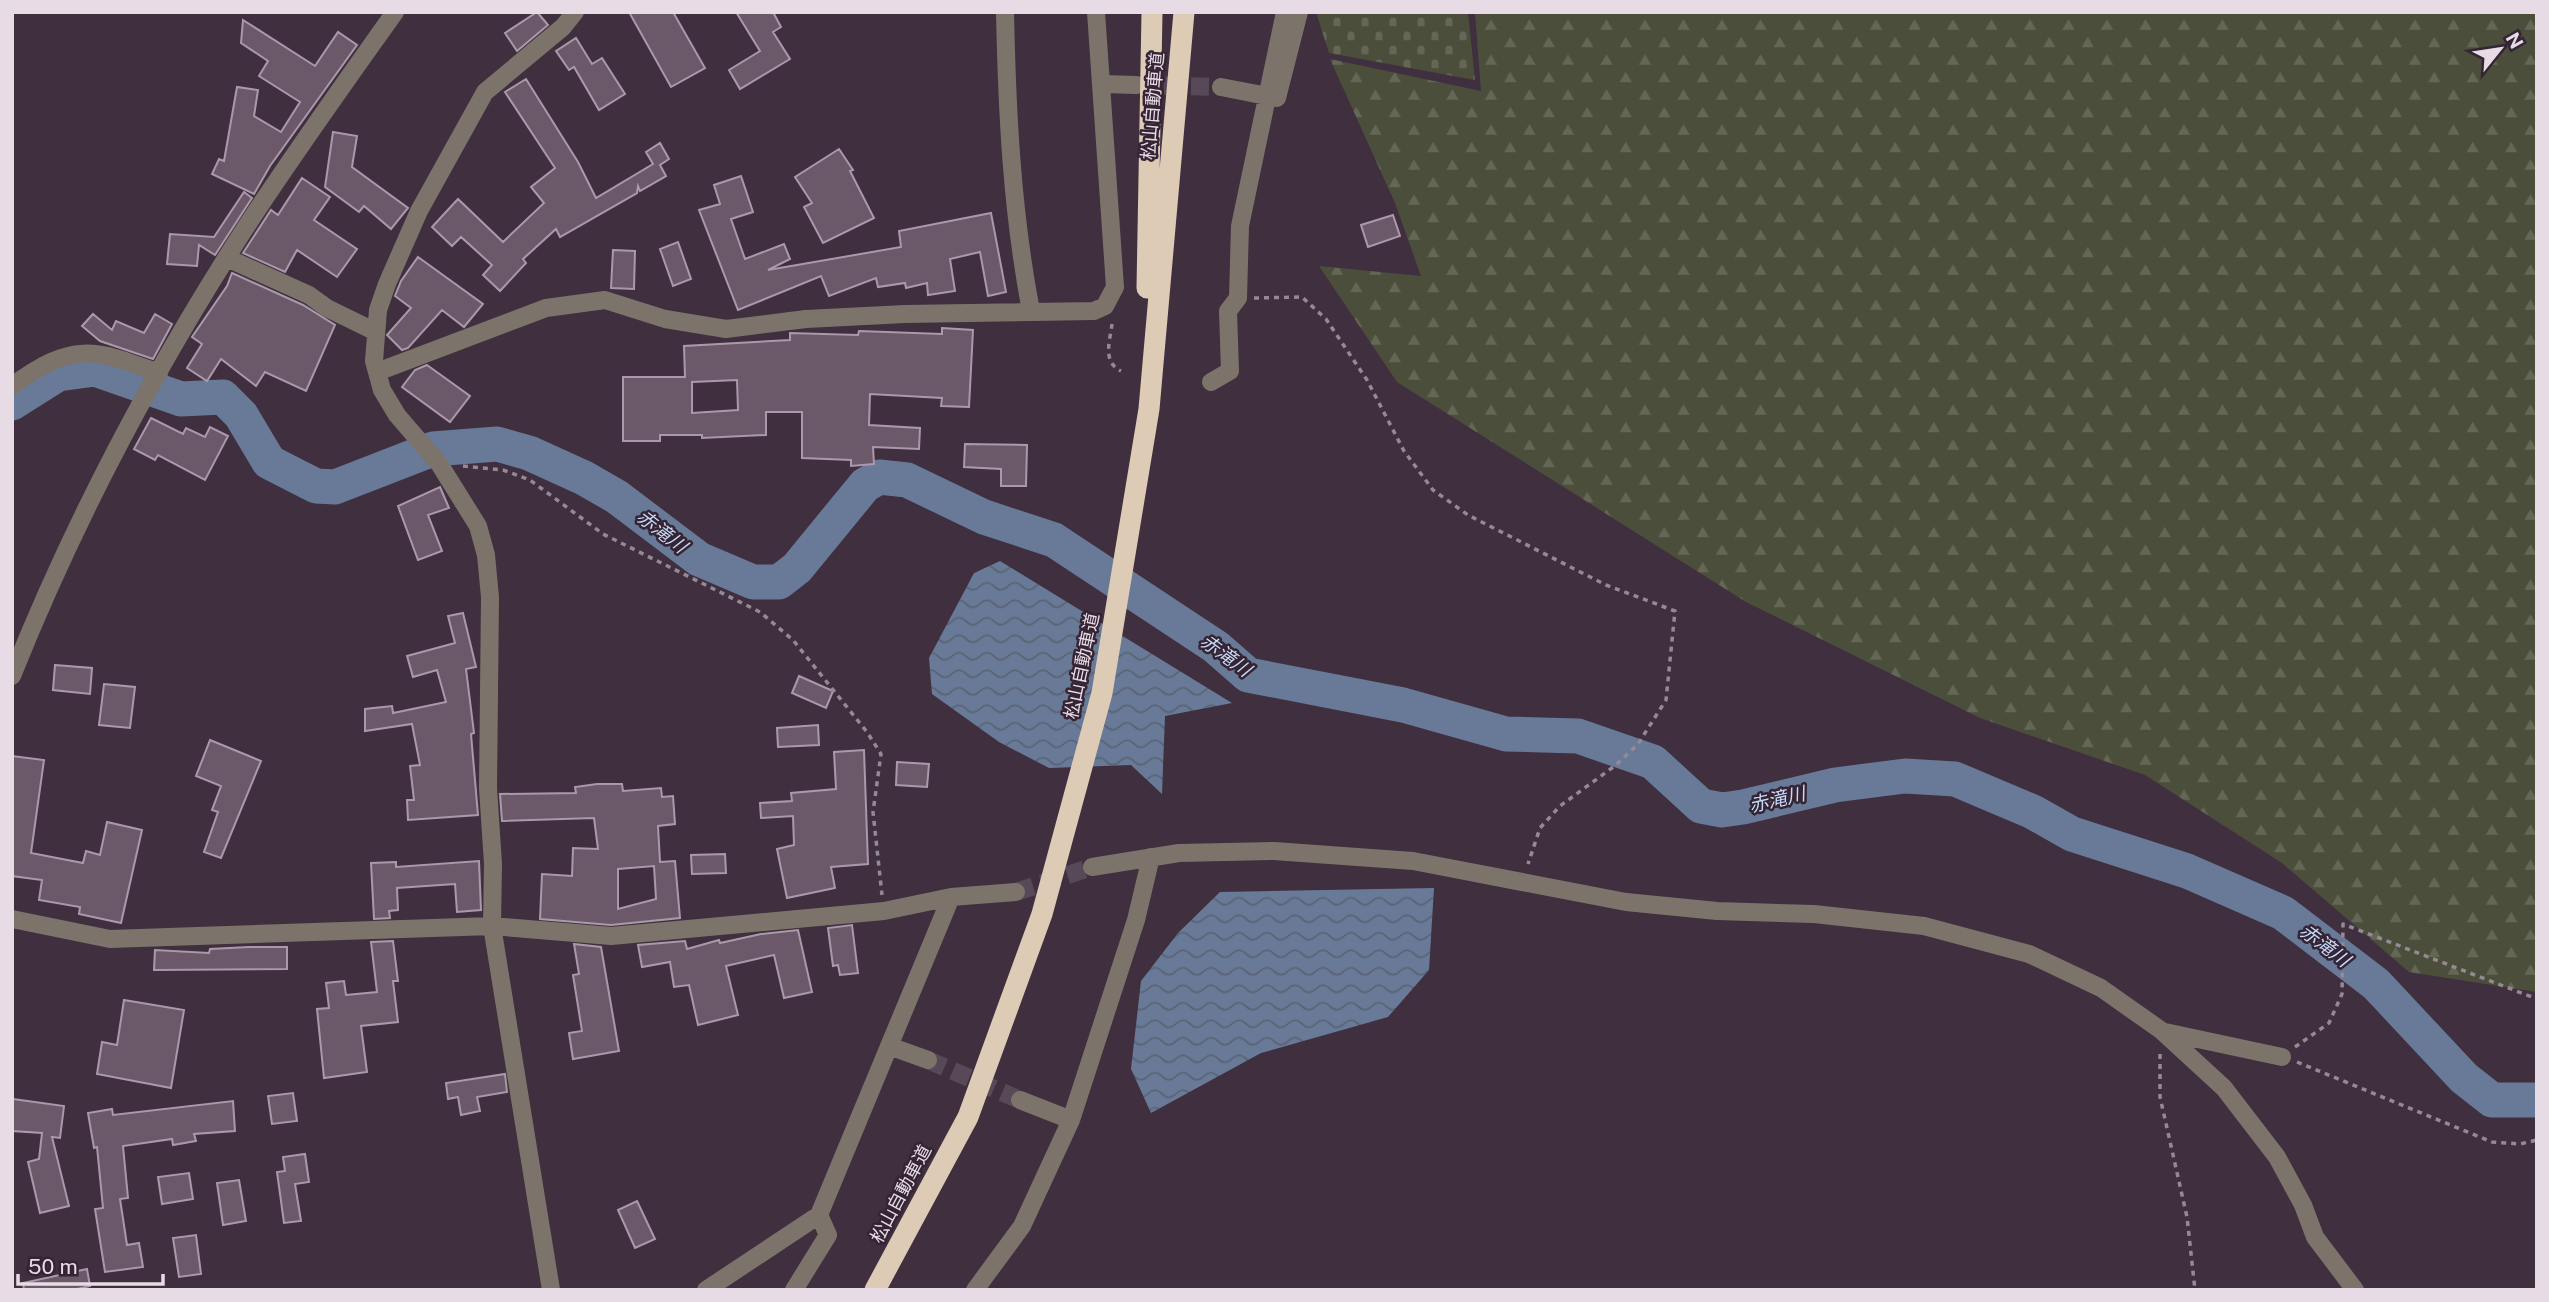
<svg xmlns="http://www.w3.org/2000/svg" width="2549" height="1302" font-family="'Public Sans','Noto Sans JP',sans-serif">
	<defs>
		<pattern id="forest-firs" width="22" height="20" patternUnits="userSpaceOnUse" patternTransform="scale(1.75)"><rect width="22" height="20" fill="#4b4e3a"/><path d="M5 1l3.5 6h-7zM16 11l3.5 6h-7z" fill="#656756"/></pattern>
		<pattern id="cemetery-stones" width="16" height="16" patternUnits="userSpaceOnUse" patternTransform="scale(1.75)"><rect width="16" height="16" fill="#4b4e3a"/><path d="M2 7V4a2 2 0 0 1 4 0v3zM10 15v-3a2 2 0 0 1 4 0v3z" fill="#656756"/></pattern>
		<pattern id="water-waves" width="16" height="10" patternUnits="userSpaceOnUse" patternTransform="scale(1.75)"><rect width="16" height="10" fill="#687a97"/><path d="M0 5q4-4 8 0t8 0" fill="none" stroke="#5a6476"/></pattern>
	</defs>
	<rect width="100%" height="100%" fill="#3f2f3f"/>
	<path fill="url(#forest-firs)" d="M 1475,12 L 2537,12 L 2537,992 L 2409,972 L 2282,863 L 2145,775 L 1980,718 L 1746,602 L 1397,382 L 1319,266 L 1421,276 L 1395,203 L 1330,59 L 1481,91 Z"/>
	<path fill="url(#cemetery-stones)" d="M 1316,12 L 1468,12 L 1475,80 L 1329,53 Z"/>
	<path fill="url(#water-waves)" d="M 1000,561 L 1232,703 L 1165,716 L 1162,794 L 1131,765 L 1049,768 L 999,742 L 932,694 L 929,658 L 974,573 Z
		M 1434,888 L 1429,970 L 1388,1017 L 1261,1053 L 1151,1113 L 1131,1069 L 1141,981 L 1178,933 L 1220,892 Z"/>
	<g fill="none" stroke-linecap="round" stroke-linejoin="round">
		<path stroke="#687a97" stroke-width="35" d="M 12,403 L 58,374 L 95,369 L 181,399 L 223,397 L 241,415 L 269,462 L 316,486 L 335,487 L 433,449 L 497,444 L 529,453 L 584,478 L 617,497 L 699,559 L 753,582 L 779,582 L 797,568 L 865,485 L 879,477 L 907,480 L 984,517 L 1054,540 L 1216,647 L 1248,675 L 1403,705 L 1506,734 L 1578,736 L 1653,762 L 1701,806 L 1722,810 L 1743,807 L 1835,785 L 1905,776 L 1955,779 L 2033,812 L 2072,834 L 2187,871 L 2283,913 L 2376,984 L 2464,1078 L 2492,1100 L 2537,1100"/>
	</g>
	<path fill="#6b596a" stroke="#ac98ab" stroke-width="2" fill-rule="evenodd" d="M 537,12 L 548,25 L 517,51 L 505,33 Z
		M 629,12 L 673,12 L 705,68 L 671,87 Z
		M 736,12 L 773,12 L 781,27 L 773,32 L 790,59 L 740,89 L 729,70 L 760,51 Z
		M 243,20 L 315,66 L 338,32 L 357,45 L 270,166 L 254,194 L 212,174 L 219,159 L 224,161 L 237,87 L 258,90 L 254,116 L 281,132 L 300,102 L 259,76 L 268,61 L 241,43 Z
		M 576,38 L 592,64 L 602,58 L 625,94 L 599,110 L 574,67 L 569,70 L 556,51 Z
		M 526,79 L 578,162 L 596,198 L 653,164 L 646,152 L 660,143 L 669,159 L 660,165 L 666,176 L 640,191 L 638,186 L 637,193 L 560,237 L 556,229 L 523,259 L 526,263 L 500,291 L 483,275 L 492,265 L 461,237 L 452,246 L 432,227 L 458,199 L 503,242 L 544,203 L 531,187 L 555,168 L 505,92 Z
		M 333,132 L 357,136 L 352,167 L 408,208 L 391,229 L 364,206 L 359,212 L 325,187 Z
		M 839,149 L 853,170 L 850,171 L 874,218 L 823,243 L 804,207 L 812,203 L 795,177 Z
		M 741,176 L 753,212 L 731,219 L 745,259 L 784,244 L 790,259 L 768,270 L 901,247 L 899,231 L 991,213 L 1006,292 L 988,296 L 980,252 L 950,259 L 955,291 L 928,295 L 927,283 L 906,288 L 905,283 L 878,287 L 876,278 L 829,296 L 821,276 L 738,310 L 699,210 L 720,204 L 714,185 Z
		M 302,178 L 330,197 L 314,220 L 357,249 L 337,277 L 297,250 L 285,272 L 243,253 L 271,210 L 278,215 Z
		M 244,192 L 252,198 L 215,255 L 199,245 L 197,266 L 167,264 L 170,234 L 214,237 Z
		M 1393,215 L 1400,236 L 1368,247 L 1361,225 Z
		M 678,242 L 691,279 L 673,286 L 660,249 Z
		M 613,250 L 635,251 L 634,289 L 611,288 Z
		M 418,257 L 483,304 L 464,327 L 442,310 L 408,348 L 402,350 L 387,335 L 411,308 L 395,296 L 401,281 Z
		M 232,273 L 303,305 L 335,325 L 306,391 L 265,372 L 256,386 L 221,359 L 207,381 L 187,368 L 202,344 L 192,337 L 227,286 Z
		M 93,314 L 112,330 L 116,321 L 144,333 L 155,314 L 172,324 L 153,359 L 100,341 L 82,326 Z
		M 942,328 L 973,330 L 969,407 L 941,406 L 942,398 L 870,394 L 869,425 L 920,428 L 919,449 L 873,447 L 874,464 L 851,466 L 851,460 L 802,458 L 802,412 L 766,412 L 766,435 L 702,438 L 702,435 L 660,435 L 660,441 L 623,441 L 623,377 L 685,377 L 684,346 L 790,340 L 790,333 L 858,335 L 859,331 L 942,334 ZM 737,380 L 738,410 L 692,413 L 692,382 Z
		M 427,365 L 470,396 L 450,422 L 402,387 L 415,370 Z
		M 151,418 L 183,434 L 186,428 L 205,437 L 210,427 L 228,436 L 205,480 L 158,455 L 155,460 L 134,449 Z
		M 965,444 L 1027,445 L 1026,486 L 1001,486 L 1001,469 L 964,467 Z
		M 440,487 L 449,508 L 428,515 L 442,551 L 418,560 L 398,506 Z
		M 463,613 L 476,667 L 466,669 L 474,733 L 471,734 L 478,815 L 408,820 L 407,800 L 414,800 L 410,766 L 420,765 L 412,724 L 365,731 L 365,709 L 392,706 L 393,713 L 446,702 L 437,670 L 413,677 L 407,656 L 455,643 L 448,616 Z
		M 55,665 L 92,668 L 90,694 L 53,690 Z
		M 799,676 L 833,691 L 826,708 L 792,693 Z
		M 104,684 L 135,687 L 130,728 L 99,725 Z
		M 818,725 L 819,745 L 778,747 L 777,728 Z
		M 210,740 L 261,761 L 221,858 L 204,852 L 218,812 L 212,810 L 221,786 L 196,776 Z
		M 864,750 L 868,864 L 831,867 L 835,888 L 787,898 L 777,849 L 794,845 L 793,816 L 761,818 L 760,803 L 792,801 L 791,793 L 836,789 L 834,752 Z
		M 12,756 L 44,760 L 31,853 L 83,863 L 86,851 L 100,855 L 107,822 L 142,830 L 121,923 L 79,914 L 80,907 L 39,900 L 42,880 L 12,876 Z
		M 897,762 L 929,764 L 927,787 L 896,785 Z
		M 597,784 L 622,784 L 623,791 L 661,788 L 662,797 L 673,796 L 675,824 L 658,826 L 660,862 L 675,861 L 680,918 L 611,925 L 540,919 L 542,874 L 572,876 L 573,848 L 598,849 L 594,818 L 502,821 L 500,794 L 576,793 L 575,787 ZM 654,866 L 656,899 L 618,909 L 618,869 Z
		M 725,854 L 726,873 L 692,874 L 691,855 Z
		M 479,861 L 481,910 L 457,912 L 455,884 L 397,888 L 398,910 L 389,911 L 390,918 L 374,919 L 371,863 L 396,862 L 396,867 Z
		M 852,925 L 858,973 L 840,975 L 838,965 L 833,966 L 828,928 Z
		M 798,930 L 812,992 L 784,998 L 774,955 L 726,966 L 738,1015 L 698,1025 L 689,985 L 674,987 L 670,962 L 642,967 L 638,945 L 685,941 L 687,949 L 719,940 L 720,943 L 761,934 Z
		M 393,941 L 398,981 L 393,981 L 398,1022 L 361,1026 L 367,1072 L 324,1078 L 317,1009 L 329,1008 L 326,983 L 344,981 L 346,995 L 377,992 L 371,942 Z
		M 574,944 L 601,947 L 619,1051 L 573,1059 L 569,1033 L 582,1031 L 573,975 L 579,974 Z
		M 249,947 L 287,947 L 287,969 L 154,970 L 155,950 L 209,953 L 210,949 Z
		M 124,1000 L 184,1010 L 171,1088 L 97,1074 L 102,1042 L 117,1045 Z
		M 505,1074 L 507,1092 L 477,1097 L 480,1111 L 461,1115 L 458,1097 L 448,1099 L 446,1083 Z
		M 293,1093 L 297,1121 L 272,1124 L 268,1096 Z
		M 13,1099 L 64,1106 L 60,1138 L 52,1137 L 69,1206 L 40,1213 L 28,1162 L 39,1159 L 42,1133 L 12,1131 Z
		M 233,1101 L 235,1131 L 194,1134 L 196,1141 L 173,1145 L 172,1139 L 123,1146 L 128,1198 L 120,1199 L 127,1245 L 139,1243 L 143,1267 L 105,1272 L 95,1209 L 103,1208 L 97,1147 L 94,1148 L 88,1113 L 112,1109 L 113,1115 Z
		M 305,1154 L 309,1182 L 295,1184 L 301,1221 L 284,1223 L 277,1172 L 285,1171 L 283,1157 Z
		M 189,1173 L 193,1199 L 162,1204 L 158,1177 Z
		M 239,1180 L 246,1221 L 223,1225 L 217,1183 Z
		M 637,1201 L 655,1239 L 635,1248 L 618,1210 Z
		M 196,1235 L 201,1274 L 179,1277 L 173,1238 Z
		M 87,1269 L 90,1286 L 73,1290 L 24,1290 L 23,1283 Z"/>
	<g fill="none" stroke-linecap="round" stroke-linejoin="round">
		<path stroke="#584958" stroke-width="18" stroke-dasharray="18 9" stroke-linecap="butt" d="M 1137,85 L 1221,87
			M 1016,892 L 1092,867
			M 928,1060 L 1020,1100"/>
		<path stroke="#968996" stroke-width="3.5" stroke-dasharray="5 5" stroke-linecap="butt" d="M 1254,298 L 1302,297 L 1326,319 L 1367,380 L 1404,451 L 1433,490 L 1468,515 L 1606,585 L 1675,611 L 1666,700 L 1638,744 L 1616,765 L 1560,806 L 1540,828 L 1528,864
			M 1112,324 C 1110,341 1102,362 1121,371
			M 463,466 L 503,470 L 530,480 L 603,534 L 760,612 L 793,640 L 867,732 L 881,754 L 873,812 L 882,895
			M 2295,1047 L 2329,1023 L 2342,994 L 2343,924 L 2537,999
			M 2160,1054 L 2160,1097 L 2187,1217 L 2195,1290
			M 2297,1062 L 2492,1142 L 2520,1144 L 2537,1140"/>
		<path stroke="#7c746b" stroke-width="18" d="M 1005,12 C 1007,113 1012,212 1031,311
			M 1103,84 L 1136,85
			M 1221,87 L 1277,98 L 1299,12
			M 227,258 L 309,295 L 327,308 L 376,332
			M 377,372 L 546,308 L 605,300 L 665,319 L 726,329 L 806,319 L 905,314 L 1094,311 L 1105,306 L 1115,287 L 1096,12
			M 1211,382 L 1230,371 L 1228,311 L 1238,298 L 1240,226 L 1285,12
			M 12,386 C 72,342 93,348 159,373
			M 12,676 C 74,521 154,370 244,230 C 292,156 344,84 395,12
			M 1092,867 L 1179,853 L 1274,851 L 1413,861 L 1626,902 L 1717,911 L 1814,914 L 1924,926 L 2029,954 L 2101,988 L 2162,1031 L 2224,1088 L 2277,1157 L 2303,1205 L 2315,1237 L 2355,1290
			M 12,919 L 110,939 L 492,926 L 611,936 L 884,911 L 951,897 L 1016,892
			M 2165,1032 L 2282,1057
			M 889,1046 L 928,1060
			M 1020,1100 L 1071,1120 L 1136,920 L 1151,857
			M 551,1290 L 492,926 L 493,864 L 488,788 L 490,597 L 486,555 L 478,526 L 440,465 L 397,415 L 382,390 L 374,361 L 378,310 L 387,284 L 419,211 L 485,92 L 563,27 L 575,12
			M 706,1290 L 819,1215 L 951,897
			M 794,1290 L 828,1235 L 819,1215
			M 975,1290 L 1022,1226 L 1071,1120"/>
		<path stroke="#ddcbb5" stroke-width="21" d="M 1147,288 L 1152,12
			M 875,1290 L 968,1117 L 1042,914 L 1102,693 L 1149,409 L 1184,12"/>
	</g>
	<g text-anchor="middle" stroke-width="5" stroke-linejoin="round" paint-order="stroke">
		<g font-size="18" fill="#e7dce6" stroke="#352534">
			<text transform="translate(1153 106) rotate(-85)" y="6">松山自動車道</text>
			<text transform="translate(1082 666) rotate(-78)" y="6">松山自動車道</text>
			<text transform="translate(901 1194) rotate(-62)" y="6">松山自動車道</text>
		</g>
		<g font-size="19" font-style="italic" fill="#c6d9f8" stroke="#352534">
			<text transform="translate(662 531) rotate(38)" y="7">赤滝川</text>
			<text transform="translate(1226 655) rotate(36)" y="7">赤滝川</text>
			<text transform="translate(1777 799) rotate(-13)" y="7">赤滝川</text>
			<text transform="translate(2325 945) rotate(37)" y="7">赤滝川</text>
		</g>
	</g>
	<rect width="2549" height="1302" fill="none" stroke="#e7dce6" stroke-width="28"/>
	<g transform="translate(2500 49) rotate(60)" stroke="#352534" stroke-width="5" paint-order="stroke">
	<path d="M0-5L12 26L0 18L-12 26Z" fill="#e7dce6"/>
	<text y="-10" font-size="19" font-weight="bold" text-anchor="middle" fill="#e7dce6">N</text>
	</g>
	<path d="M18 1274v10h145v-10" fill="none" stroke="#e7dce6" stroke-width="3.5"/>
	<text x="28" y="1274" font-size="21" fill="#e7dce6" stroke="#352534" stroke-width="5" paint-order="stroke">50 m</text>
</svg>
